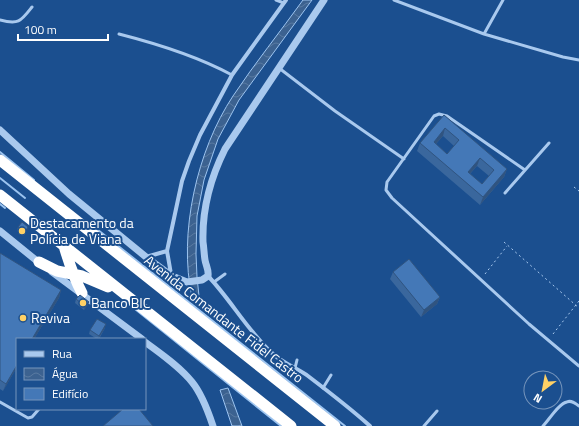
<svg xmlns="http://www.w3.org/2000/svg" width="579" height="426" font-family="'Titillium Web',sans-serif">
	<defs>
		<pattern id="water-waves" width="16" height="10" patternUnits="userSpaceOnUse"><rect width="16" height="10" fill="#3c6290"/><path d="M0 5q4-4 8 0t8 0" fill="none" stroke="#597aa1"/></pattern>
	</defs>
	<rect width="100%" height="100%" fill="#1b4f8f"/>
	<path fill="url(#water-waves)" stroke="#9cc4f0" d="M 303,0 L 312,0 L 239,100 L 218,139 L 204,180 L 197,216 L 196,254 L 197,277 L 199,296 L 192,297 C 178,234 197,150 233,96 C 255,63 280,32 303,0 Z
		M 228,388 L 242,426 L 232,426 L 220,390 Z"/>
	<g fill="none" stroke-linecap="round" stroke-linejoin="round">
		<path stroke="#9cc4f0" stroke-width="2" d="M 0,152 L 34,180
			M 0,178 L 25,198
			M 0,204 L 5,208
			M 93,226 L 345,426
			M 130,305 L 281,426"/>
		<path stroke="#a9c9ee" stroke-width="1" stroke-dasharray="2 3" stroke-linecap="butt" d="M 574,187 L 579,191
			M 504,242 L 579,308
			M 485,274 L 507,246
			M 553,334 L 579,301"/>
		<path stroke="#a9c9ee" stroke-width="3" d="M 276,0 L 284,3
			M 394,0 L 484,34 L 563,57 L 579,60
			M 0,20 C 19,25 21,21 32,7
			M 119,34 C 158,44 197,56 232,75
			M 484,34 L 503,0
			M 279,68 L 335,111 L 404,159
			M 525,170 L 447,116 L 439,114 L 434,116 L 387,182 L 386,190 L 392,198 L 529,324 L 579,366
			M 505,193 L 549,143
			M 214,282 L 225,274
			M 295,368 L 297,360
			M 323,388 L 331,375
			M 0,402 L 28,418 L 32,417 L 39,409
			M 424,426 L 437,411
			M 543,426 C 549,420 559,403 567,402 C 571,400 575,403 579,406"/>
		<path stroke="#a9c9ee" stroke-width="4" d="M 146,257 L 167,251
			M 171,274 L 167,251 L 182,181 L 189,161 L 200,135 L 232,75 L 286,0
			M 208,276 C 231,300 247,330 272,353 C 282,363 297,368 308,376 C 329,392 350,408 370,426"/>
		<path stroke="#a9c9ee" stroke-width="7" d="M 0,130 L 69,194 L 146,257 L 172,276 L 187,282 L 202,280 L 208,276 C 209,270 206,266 205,260 C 204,254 204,248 203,242 C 202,210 211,177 225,149 L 324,0
			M 0,231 L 42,265
			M 52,272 L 142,339
			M 145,342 C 161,354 179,366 192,382 C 202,394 208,411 213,426"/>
		<path stroke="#fff" stroke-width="11" d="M 0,160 L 335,426
			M 0,195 L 291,426
			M 64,246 C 69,263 74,278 82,293
			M 39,262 L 57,271 L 82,276 L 108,287"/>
	</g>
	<path fill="#3a679d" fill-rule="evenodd" d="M 444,115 L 507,169 L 504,177 L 480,205 L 417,151 L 420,143 ZM 443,136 L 454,146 L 447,154 L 436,144 ZM 477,166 L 489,176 L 482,184 L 470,174 Z
		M 18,227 L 27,231 L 23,236 L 17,231 Z
		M 0,253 L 61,290 L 59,298 L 34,339 L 17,339 L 17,367 L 3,391 L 0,389 Z
		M 393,272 L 440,297 L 437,304 L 421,317 L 390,279 Z
		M 76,299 L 89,302 L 87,306 L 84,310 L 75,303 Z
		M 105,328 L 99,339 L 97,339 L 89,334 L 90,330 Z"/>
	<path fill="#305480" d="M 445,128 L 443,136 L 431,149 L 434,142 Z
		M 480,158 L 477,166 L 465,179 L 468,172 Z
		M 507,169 L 504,177 L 480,205 L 483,197 Z
		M 28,227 L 27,231 L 23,236 L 25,232 Z
		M 61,290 L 59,298 L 34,339 L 32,339 Z
		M 440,297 L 437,304 L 421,317 L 424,310 Z
		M 89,302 L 87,306 L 84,310 L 85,306 Z
		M 106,324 L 105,328 L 98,339 L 99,336 Z
		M 17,365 L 17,367 L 3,391 L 6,384 Z"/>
	<path fill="#4478b7" stroke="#305480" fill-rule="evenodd" d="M 444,115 L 507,169 L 483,197 L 420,143 ZM 445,128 L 459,140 L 447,154 L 434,142 ZM 480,158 L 494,170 L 482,184 L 468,172 Z
		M 22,222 L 28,227 L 25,232 L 18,227 Z
		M 0,253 L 61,290 L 32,339 L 17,339 L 17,365 L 6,384 L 0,380 Z
		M 409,259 L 440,297 L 424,310 L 393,272 Z
		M 80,295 L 89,302 L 85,306 L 76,299 Z
		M 97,319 L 106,324 L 99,336 L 90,330 Z
		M 123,409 L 139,409 L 153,426 L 103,426 Z"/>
	<g fill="#ffd166" stroke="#1b4f8f" stroke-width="1.5">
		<circle cx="22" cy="231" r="4"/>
		<circle cx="83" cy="303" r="4"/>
		<circle cx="23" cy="318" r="4"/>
	</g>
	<g text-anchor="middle" stroke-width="4" stroke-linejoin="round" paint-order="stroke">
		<g font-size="14" fill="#fff" stroke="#1b4f8f" text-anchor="start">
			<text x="30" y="228">Destacamento da<tspan x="30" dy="16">Polícia de Viana</tspan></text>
			<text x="91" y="308">Banco BIC</text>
			<text x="31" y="323">Reviva</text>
		</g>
		<g font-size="14" fill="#fff" stroke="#1b4f8f">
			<text transform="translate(224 319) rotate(38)" y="5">Avenida Comandante Fidel Castro</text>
		</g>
	</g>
	<rect x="16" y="338" width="130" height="72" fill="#1b4f8f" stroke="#7695bc"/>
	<rect x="24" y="351" width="20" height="6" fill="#a9c9ee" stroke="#7695bc"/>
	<text x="52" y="358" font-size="12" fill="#ffffff">Rua</text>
	<rect x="24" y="368" width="20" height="12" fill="url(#water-waves)" stroke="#7695bc"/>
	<text x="52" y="378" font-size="12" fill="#ffffff">Água</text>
	<rect x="24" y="388" width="20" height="12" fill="#4478b7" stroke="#7695bc"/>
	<text x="52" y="398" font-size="12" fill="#ffffff">Edifício</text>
	<g transform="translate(543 390) rotate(212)"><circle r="19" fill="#1b4f8f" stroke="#7695bc"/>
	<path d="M0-3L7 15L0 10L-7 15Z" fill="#ffd166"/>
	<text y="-6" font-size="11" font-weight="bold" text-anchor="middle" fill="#ffffff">N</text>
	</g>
	<path d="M18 34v6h90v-6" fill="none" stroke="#ffffff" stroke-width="2"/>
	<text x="24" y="34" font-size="12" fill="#ffffff" stroke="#1b4f8f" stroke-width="3" paint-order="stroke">100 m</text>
</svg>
